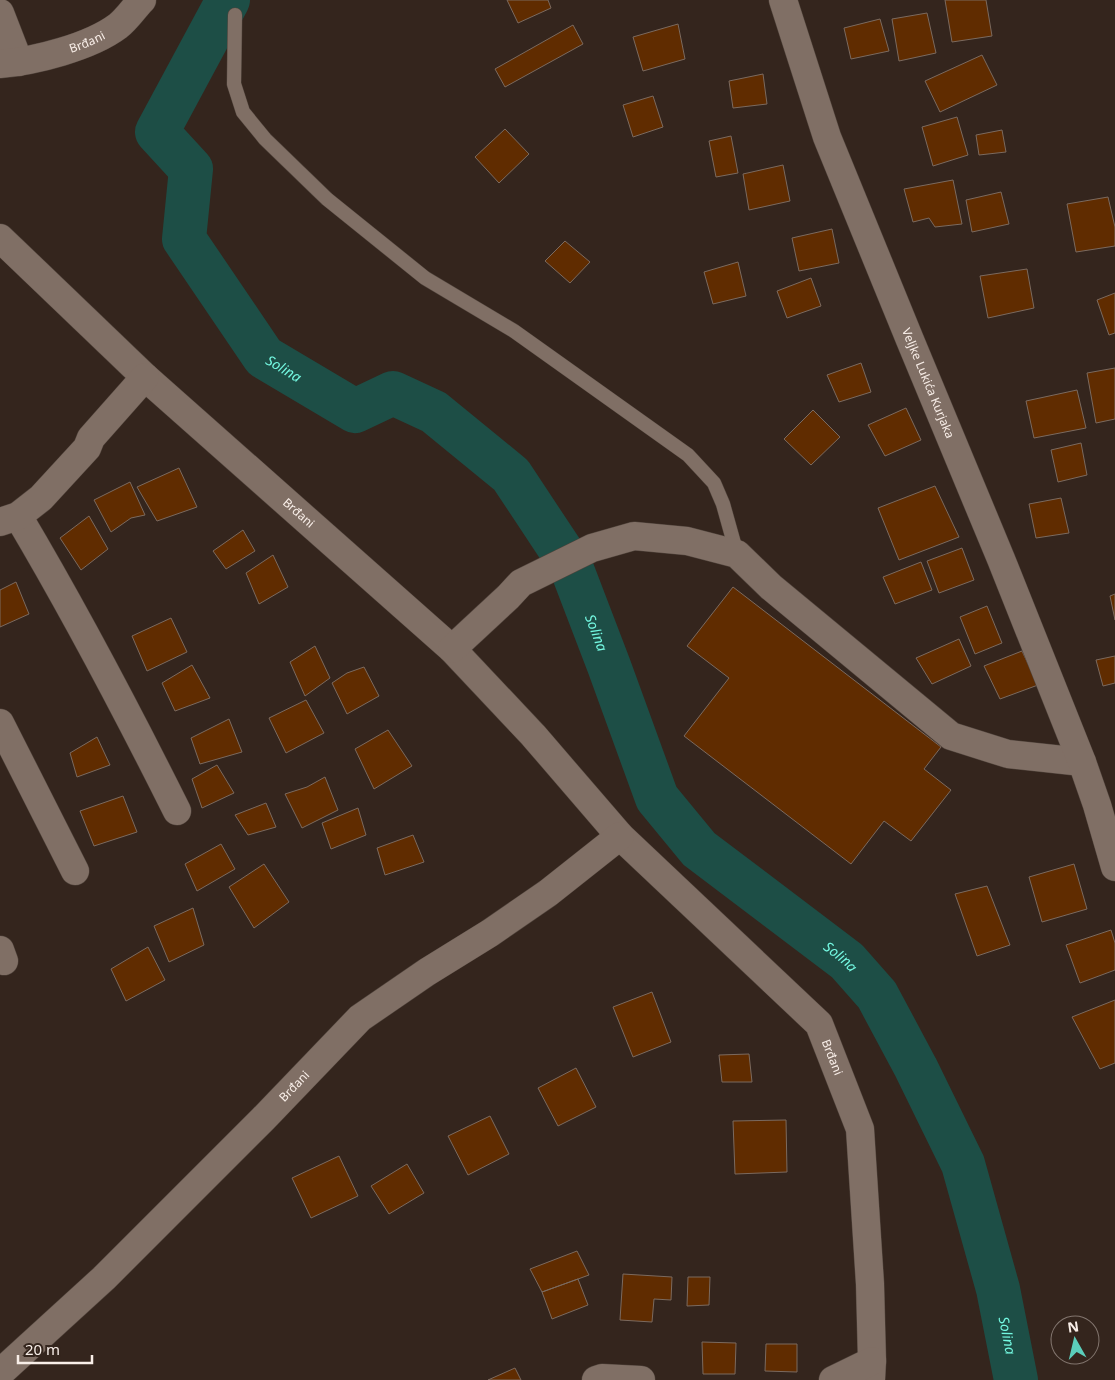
<svg xmlns="http://www.w3.org/2000/svg" width="1115" height="1380" font-family="'Noto Sans',sans-serif">
	<rect width="100%" height="100%" fill="#34251d"/>
	<g fill="none" stroke-linecap="round" stroke-linejoin="round">
		<path stroke="#1d4e46" stroke-width="44" id="s1" d="M 228,0 L 157,132 L 191,169 L 184,239 L 264,357 L 355,411 L 393,393 L 434,412 L 511,475 L 570,564 L 609,666 L 657,798 L 699,849 L 847,961 L 877,995 L 916,1068 L 963,1164 L 998,1289 L 1016,1380"/>
	</g>
	<path fill="#602c00" stroke="#7b6a5f" d="M 507,0 L 548,0 L 551,8 L 518,23 Z
		M 945,0 L 986,0 L 992,36 L 952,42 Z
		M 927,13 L 936,53 L 899,61 L 892,19 Z
		M 880,19 L 889,51 L 851,59 L 844,28 Z
		M 678,24 L 685,59 L 643,71 L 633,37 Z
		M 573,25 L 583,44 L 505,87 L 495,69 Z
		M 982,55 L 997,85 L 940,112 L 925,81 Z
		M 763,74 L 767,104 L 733,108 L 729,81 Z
		M 653,96 L 663,127 L 633,137 L 623,105 Z
		M 957,117 L 968,155 L 933,166 L 922,127 Z
		M 505,129 L 529,154 L 499,183 L 475,157 Z
		M 1002,130 L 1006,152 L 979,155 L 976,135 Z
		M 731,136 L 738,173 L 716,177 L 709,141 Z
		M 783,165 L 790,201 L 749,210 L 743,174 Z
		M 953,180 L 962,224 L 935,227 L 929,218 L 913,222 L 904,189 Z
		M 1001,192 L 1009,224 L 972,232 L 966,200 Z
		M 1108,197 L 1115,227 L 1115,246 L 1076,252 L 1067,204 Z
		M 832,229 L 839,263 L 799,271 L 792,238 Z
		M 565,241 L 590,262 L 570,283 L 545,261 Z
		M 738,262 L 746,296 L 713,304 L 704,272 Z
		M 1027,269 L 1034,308 L 988,318 L 980,276 Z
		M 811,278 L 821,306 L 787,318 L 777,291 Z
		M 1115,293 L 1115,333 L 1109,335 L 1097,300 Z
		M 861,363 L 871,392 L 839,402 L 827,375 Z
		M 1115,368 L 1115,419 L 1096,423 L 1087,373 Z
		M 1077,390 L 1086,428 L 1034,438 L 1026,401 Z
		M 906,408 L 921,440 L 885,456 L 868,425 Z
		M 813,410 L 840,437 L 811,465 L 784,439 Z
		M 1081,443 L 1087,475 L 1058,482 L 1051,450 Z
		M 179,468 L 197,507 L 157,521 L 137,487 Z
		M 130,482 L 145,515 L 131,518 L 111,532 L 94,500 Z
		M 935,486 L 959,537 L 899,560 L 878,508 Z
		M 1061,498 L 1069,533 L 1036,538 L 1029,504 Z
		M 89,516 L 108,549 L 81,570 L 60,538 Z
		M 243,530 L 255,551 L 226,569 L 213,551 Z
		M 962,548 L 974,580 L 939,593 L 927,561 Z
		M 273,555 L 288,587 L 259,604 L 246,573 Z
		M 921,562 L 932,590 L 895,604 L 883,577 Z
		M 16,582 L 29,614 L 0,627 L 0,590 Z
		M 733,587 L 941,747 L 924,769 L 951,790 L 911,841 L 884,821 L 851,864 L 684,736 L 729,678 L 687,646 Z
		M 1115,594 L 1115,620 L 1110,596 Z
		M 987,606 L 1002,643 L 975,654 L 960,617 Z
		M 171,618 L 187,652 L 147,671 L 132,636 Z
		M 959,639 L 971,666 L 932,684 L 916,658 Z
		M 315,646 L 330,678 L 305,696 L 290,662 Z
		M 1022,651 L 1038,685 L 1000,699 L 984,666 Z
		M 1115,656 L 1115,683 L 1103,686 L 1096,660 Z
		M 192,665 L 210,698 L 175,711 L 162,683 Z
		M 364,667 L 379,696 L 347,714 L 332,683 L 347,673 Z
		M 306,700 L 324,733 L 286,753 L 269,718 Z
		M 229,719 L 242,752 L 200,764 L 191,738 Z
		M 388,730 L 412,766 L 374,789 L 355,749 Z
		M 97,737 L 110,765 L 77,777 L 70,753 Z
		M 217,765 L 234,793 L 202,808 L 192,779 Z
		M 325,777 L 338,810 L 302,828 L 285,794 L 307,787 Z
		M 123,796 L 137,832 L 94,846 L 80,811 Z
		M 266,803 L 276,827 L 248,835 L 235,815 Z
		M 358,808 L 366,835 L 331,849 L 322,823 Z
		M 413,835 L 424,862 L 385,875 L 377,848 Z
		M 221,844 L 235,869 L 197,891 L 185,864 Z
		M 264,864 L 289,902 L 254,928 L 229,887 Z
		M 1074,864 L 1087,909 L 1042,922 L 1029,877 Z
		M 987,886 L 1010,945 L 977,956 L 955,894 Z
		M 193,908 L 204,945 L 169,962 L 154,926 Z
		M 1111,930 L 1115,943 L 1115,970 L 1080,983 L 1066,945 Z
		M 148,947 L 165,980 L 126,1001 L 111,969 Z
		M 652,992 L 671,1042 L 633,1057 L 613,1007 Z
		M 1115,1000 L 1115,1063 L 1100,1069 L 1072,1017 Z
		M 749,1054 L 752,1082 L 722,1082 L 719,1055 Z
		M 576,1068 L 596,1107 L 558,1126 L 538,1088 Z
		M 490,1116 L 509,1154 L 468,1175 L 448,1136 Z
		M 786,1120 L 787,1172 L 735,1174 L 733,1121 Z
		M 339,1156 L 358,1196 L 311,1218 L 292,1178 Z
		M 407,1164 L 424,1193 L 389,1214 L 371,1186 Z
		M 577,1251 L 589,1275 L 542,1292 L 530,1269 Z
		M 623,1274 L 672,1277 L 671,1300 L 654,1299 L 652,1322 L 620,1320 Z
		M 688,1277 L 710,1277 L 709,1305 L 687,1306 Z
		M 578,1279 L 588,1305 L 552,1319 L 542,1292 Z
		M 702,1342 L 736,1343 L 735,1374 L 703,1374 Z
		M 766,1344 L 797,1344 L 797,1372 L 765,1371 Z
		M 515,1368 L 521,1380 L 488,1380 Z"/>
	<g fill="none" stroke-linecap="round" stroke-linejoin="round">
		<defs>
			<path id="service" d="M 235,15 L 234,84 L 243,112 L 265,139 L 327,199 L 425,278 L 514,331 L 688,455 L 714,483 L 723,504 L 737,554"/>
			<g id="minor">
				<path d="M 0,13 L 19,62"/>
				<path id="s2" d="M 0,64 C 35,61 90,47 118,26 C 127,19 134,8 142,0"/>
				<path id="s3" d="M 0,238 L 145,377 L 452,649 L 533,735 L 620,836 L 819,1024 L 860,1129 L 870,1284 L 872,1361 L 871,1380"/>
				<path d="M 18,516 C 75,612 127,711 177,811"/>
				<path d="M 0,522 L 18,516 L 41,498 L 87,448 L 91,438 L 145,377"/>
				<path d="M 452,649 L 508,597 L 521,583 L 592,548 L 634,536 L 687,541 L 737,554 L 771,587 L 951,736 L 1008,754 L 1082,762"/>
				<path d="M 0,723 L 75,871"/>
				<path d="M 0,950 L 4,961"/>
				<path id="s4" d="M 0,1373 L 104,1278 L 263,1119 L 360,1018 L 427,972 L 490,933 L 548,893 L 620,836"/>
				<path d="M 596,1380 L 602,1378 L 641,1380"/>
				<path d="M 833,1380 L 872,1361"/>
			</g>
			<g id="secondary">
				<path id="s5" d="M 783,0 L 827,137 L 910,340 L 1001,559 L 1082,762 L 1097,805 L 1115,867"/>
			</g>
		</defs>
		<use href="#service" stroke="#50443c" stroke-width="15"/>
		<use href="#minor" stroke="#50443c" stroke-width="29"/>
		<use href="#secondary" stroke="#50443c" stroke-width="29"/>
		<use href="#service" stroke="#806f65" stroke-width="14"/>
		<use href="#minor" stroke="#806f65" stroke-width="28"/>
		<use href="#secondary" stroke="#806f65" stroke-width="28"/>
	</g>
	<g text-anchor="middle" stroke-width="4.5" stroke-linejoin="round" paint-order="stroke">
		<g font-size="12" fill="#f8eee8" stroke="#34251d">
			<text dy="4" stroke="none"><textPath href="#s2" startOffset="90">Brđani</textPath></text>
			<text dy="4" stroke="none"><textPath href="#s5" startOffset="410">Veljke Lukića Kurjaka</textPath></text>
			<text dy="4" stroke="none"><textPath href="#s3" startOffset="406">Brđani</textPath></text>
			<text dy="4" stroke="none"><textPath href="#s3" startOffset="1172">Brđani</textPath></text>
			<text dy="4" stroke="none"><textPath href="#s4" startOffset="411">Brđani</textPath></text>
		</g>
		<g font-size="14" font-style="italic" fill="#74f8e1" stroke="#34251d">
			<text dy="5" stroke="none"><textPath href="#s1" startOffset="436">Solina</textPath></text>
			<text dy="5" stroke="none"><textPath href="#s1" startOffset="886">Solina</textPath></text>
			<text dy="5" stroke="none"><textPath href="#s1" startOffset="1306">Solina</textPath></text>
			<text dy="5" stroke="none"><textPath href="#s1" startOffset="1726">Solina</textPath></text>
		</g>
	</g>
	<g transform="translate(1075 1340) rotate(352)"><circle r="24" fill="#34251d" stroke="#82756e"/>
	<path d="M0-4L9 19L0 12L-9 19Z" fill="#5bcebb"/>
	<text y="-8" font-size="14" font-weight="bold" text-anchor="middle" fill="#f8eee8">N</text>
	</g>
	<path d="M18 1355v8h74v-8" fill="none" stroke="#f8eee8" stroke-width="2.5"/>
	<text x="25" y="1355" font-size="15" fill="#f8eee8" stroke="#34251d" stroke-width="4" paint-order="stroke">20 m</text>
</svg>
